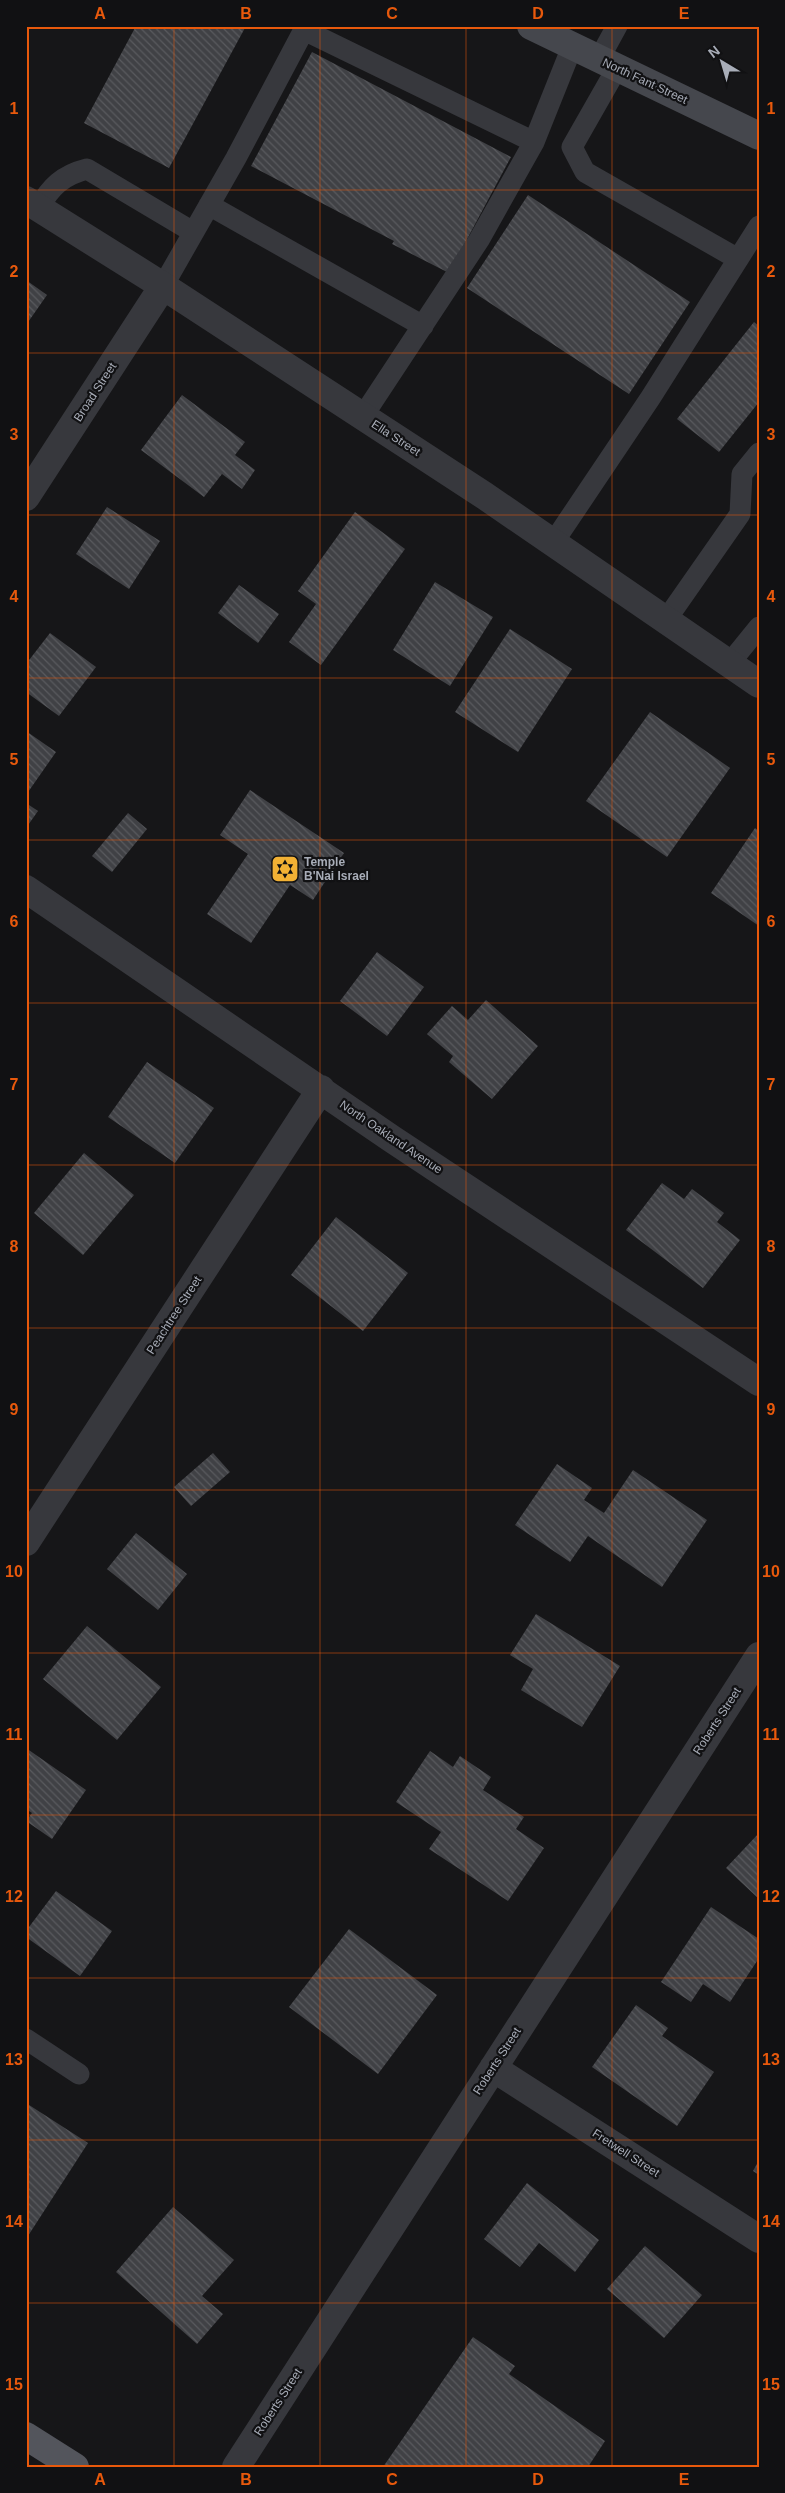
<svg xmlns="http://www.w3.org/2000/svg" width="785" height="2493" font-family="Helvetica,sans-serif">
	<defs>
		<pattern id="building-back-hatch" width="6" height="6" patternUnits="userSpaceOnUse" patternTransform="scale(1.25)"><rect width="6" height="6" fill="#404145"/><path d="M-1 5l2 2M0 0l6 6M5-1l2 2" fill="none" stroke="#595a5e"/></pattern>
	</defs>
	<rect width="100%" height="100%" fill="#161618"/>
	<path fill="url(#building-back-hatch)" d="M 136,26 L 246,26 L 169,168 L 84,123 Z
		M 312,52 L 511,157 L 449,273 L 392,244 L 394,241 L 251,166 Z
		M 528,195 L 690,302 L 629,394 L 467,288 Z
		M 26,280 L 47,295 L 26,325 Z
		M 754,322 L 759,326 L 759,402 L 719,452 L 677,419 Z
		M 182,395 L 245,442 L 235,455 L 255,470 L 242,489 L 222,474 L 204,497 L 141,450 Z
		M 107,507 L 160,541 L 129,589 L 76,554 Z
		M 355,512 L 405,549 L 321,665 L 289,642 L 316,604 L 298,591 Z
		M 435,582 L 493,617 L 450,686 L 393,650 Z
		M 239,585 L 279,614 L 258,643 L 218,613 Z
		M 510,629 L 572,669 L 518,752 L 455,712 Z
		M 50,633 L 96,667 L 59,716 L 26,692 L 26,664 Z
		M 650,712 L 730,768 L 667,857 L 586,801 Z
		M 26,731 L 56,752 L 26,795 Z
		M 250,790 L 344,853 L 313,900 L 290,885 L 251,943 L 207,914 L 248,854 L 220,835 Z
		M 26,803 L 38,811 L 26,828 Z
		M 128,813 L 147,829 L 112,872 L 92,856 Z
		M 755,828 L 759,831 L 759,926 L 711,893 Z
		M 377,952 L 424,987 L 387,1036 L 340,1001 Z
		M 486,1000 L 538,1046 L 492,1099 L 449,1062 L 453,1056 L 427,1034 L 452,1006 L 468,1020 Z
		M 147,1062 L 214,1108 L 175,1163 L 108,1117 Z
		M 84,1153 L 134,1195 L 83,1255 L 34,1213 Z
		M 662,1183 L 684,1199 L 692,1189 L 724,1213 L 717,1222 L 740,1240 L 703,1288 L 626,1230 Z
		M 336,1217 L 408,1273 L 363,1331 L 291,1275 Z
		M 213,1453 L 230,1472 L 191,1506 L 174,1487 Z
		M 557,1464 L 592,1488 L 584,1500 L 604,1513 L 633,1470 L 707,1520 L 662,1587 L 588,1536 L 570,1562 L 515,1525 Z
		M 136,1533 L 187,1574 L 158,1610 L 107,1569 Z
		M 536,1614 L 620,1666 L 582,1727 L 521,1690 L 533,1669 L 510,1655 Z
		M 87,1626 L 161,1687 L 117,1740 L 43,1679 Z
		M 26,1748 L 86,1790 L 52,1839 L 26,1821 L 32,1813 L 26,1809 Z
		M 430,1751 L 453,1767 L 460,1756 L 491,1777 L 483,1790 L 524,1817 L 516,1829 L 544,1848 L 508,1901 L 429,1849 L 441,1832 L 396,1802 Z
		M 759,1833 L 759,1899 L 726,1868 Z
		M 56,1891 L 112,1931 L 80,1976 L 26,1937 L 26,1931 Z
		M 711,1907 L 759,1939 L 759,1958 L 730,2002 L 703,1984 L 691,2002 L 661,1982 Z
		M 349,1929 L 437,1995 L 378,2074 L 289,2007 Z
		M 636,2005 L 668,2028 L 662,2036 L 714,2072 L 677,2126 L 592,2067 Z
		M 26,2103 L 88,2143 L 26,2239 Z
		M 759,2160 L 759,2175 L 753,2171 Z
		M 527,2183 L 599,2240 L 575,2272 L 539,2243 L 520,2267 L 484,2239 Z
		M 173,2207 L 234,2260 L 202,2296 L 223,2314 L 197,2344 L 116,2272 Z
		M 645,2246 L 702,2295 L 664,2338 L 607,2289 Z
		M 473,2337 L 515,2366 L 509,2374 L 605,2441 L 588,2467 L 383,2467 Z"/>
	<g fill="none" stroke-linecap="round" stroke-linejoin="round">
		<path stroke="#37383d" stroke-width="21" d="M 304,30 L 534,142
			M 599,59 L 617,26
			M 617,68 L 572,147 L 585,172 L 738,259
			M 209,205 L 423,326
			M 39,208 C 50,187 63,175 87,169 L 193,232
			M 163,286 L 236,158 L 306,26
			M 363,416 L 479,240 L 534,142 L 572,47
			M 553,543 L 651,397 L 759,226
			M 666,620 L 740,514 L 742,474 L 759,453
			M 729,664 L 759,627
			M 26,2039 L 79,2074"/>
		<path stroke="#37383d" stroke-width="28" d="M 26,200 L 163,286 L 485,496 L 759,684
			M 26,497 L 163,286
			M 26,889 L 392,1139 L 759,1382
			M 26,1542 L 321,1089
			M 493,2068 L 759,2239
			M 236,2467 L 759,1656"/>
		<path stroke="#45474d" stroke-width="28" d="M 531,26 L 759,136"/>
		<path stroke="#53555c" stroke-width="28" d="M 26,2436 L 75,2467"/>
	</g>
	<path fill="none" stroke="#e8590c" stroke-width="1" stroke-opacity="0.55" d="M 174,26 L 174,2467M 320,26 L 320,2467M 466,26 L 466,2467M 612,26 L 612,2467M 26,190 L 759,190M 26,353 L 759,353M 26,515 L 759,515M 26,678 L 759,678M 26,840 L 759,840M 26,1003 L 759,1003M 26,1165 L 759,1165M 26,1328 L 759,1328M 26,1490 L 759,1490M 26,1653 L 759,1653M 26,1815 L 759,1815M 26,1978 L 759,1978M 26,2140 L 759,2140M 26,2303 L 759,2303"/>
	<defs>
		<symbol id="synagogue-square" viewBox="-11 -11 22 22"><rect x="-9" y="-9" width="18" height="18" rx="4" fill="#f2b134" stroke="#111113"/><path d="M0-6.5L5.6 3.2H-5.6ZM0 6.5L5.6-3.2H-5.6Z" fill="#111"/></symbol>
	</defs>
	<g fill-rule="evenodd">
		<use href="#synagogue-square" x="269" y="853" width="32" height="32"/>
	</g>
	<g text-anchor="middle" stroke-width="4.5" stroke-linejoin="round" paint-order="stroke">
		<g font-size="12" fill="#a8adb8" stroke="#111113">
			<text transform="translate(645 81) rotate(25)" y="4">North Fant Street</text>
			<text transform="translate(95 392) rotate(-57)" y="4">Broad Street</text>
			<text transform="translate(396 438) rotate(33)" y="4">Ella Street</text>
			<text transform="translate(391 1137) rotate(34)" y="4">North Oakland Avenue</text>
			<text transform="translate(174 1315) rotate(-57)" y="4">Peachtree Street</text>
			<text transform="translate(717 1721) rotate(-57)" y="4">Roberts Street</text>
			<text transform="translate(497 2061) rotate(-57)" y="4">Roberts Street</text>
			<text transform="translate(626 2153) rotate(33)" y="4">Fretwell Street</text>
			<text transform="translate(278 2402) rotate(-57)" y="4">Roberts Street</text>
		</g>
		<g font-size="12" font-weight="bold" fill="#a8adb8" stroke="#111113" text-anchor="start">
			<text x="304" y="866">Temple<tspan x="304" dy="14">B'Nai Israel</tspan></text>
		</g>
	</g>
	<rect width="785" height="2493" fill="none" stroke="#111113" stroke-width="55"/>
	<g transform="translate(722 62) rotate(322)" stroke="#111113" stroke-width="4" paint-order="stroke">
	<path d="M0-4L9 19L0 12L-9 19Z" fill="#a8adb8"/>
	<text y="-8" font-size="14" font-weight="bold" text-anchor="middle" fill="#a8adb8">N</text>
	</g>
	<rect x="28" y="28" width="730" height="2438" fill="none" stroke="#e8590c" stroke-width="2"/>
	<g font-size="16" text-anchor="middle" font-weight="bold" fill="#e8590c">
		<text x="100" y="19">A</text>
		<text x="246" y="19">B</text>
		<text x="392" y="19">C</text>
		<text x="538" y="19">D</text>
		<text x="684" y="19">E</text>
		<text x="14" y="114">1</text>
		<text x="771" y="114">1</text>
		<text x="14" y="277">2</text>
		<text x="771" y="277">2</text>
		<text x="14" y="440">3</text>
		<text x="771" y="440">3</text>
		<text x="14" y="602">4</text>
		<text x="771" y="602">4</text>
		<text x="14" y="765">5</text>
		<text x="771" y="765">5</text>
		<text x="14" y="927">6</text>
		<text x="771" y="927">6</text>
		<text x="14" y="1090">7</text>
		<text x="771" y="1090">7</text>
		<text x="14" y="1252">8</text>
		<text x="771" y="1252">8</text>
		<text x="14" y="1415">9</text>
		<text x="771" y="1415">9</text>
		<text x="14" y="1577">10</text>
		<text x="771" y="1577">10</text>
		<text x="14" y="1740">11</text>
		<text x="771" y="1740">11</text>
		<text x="14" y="1902">12</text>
		<text x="771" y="1902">12</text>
		<text x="14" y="2065">13</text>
		<text x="771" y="2065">13</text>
		<text x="14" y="2227">14</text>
		<text x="771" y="2227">14</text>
		<text x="14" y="2390">15</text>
		<text x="771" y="2390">15</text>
		<text x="100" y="2485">A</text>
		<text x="246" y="2485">B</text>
		<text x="392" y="2485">C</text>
		<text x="538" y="2485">D</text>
		<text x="684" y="2485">E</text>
	</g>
</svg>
